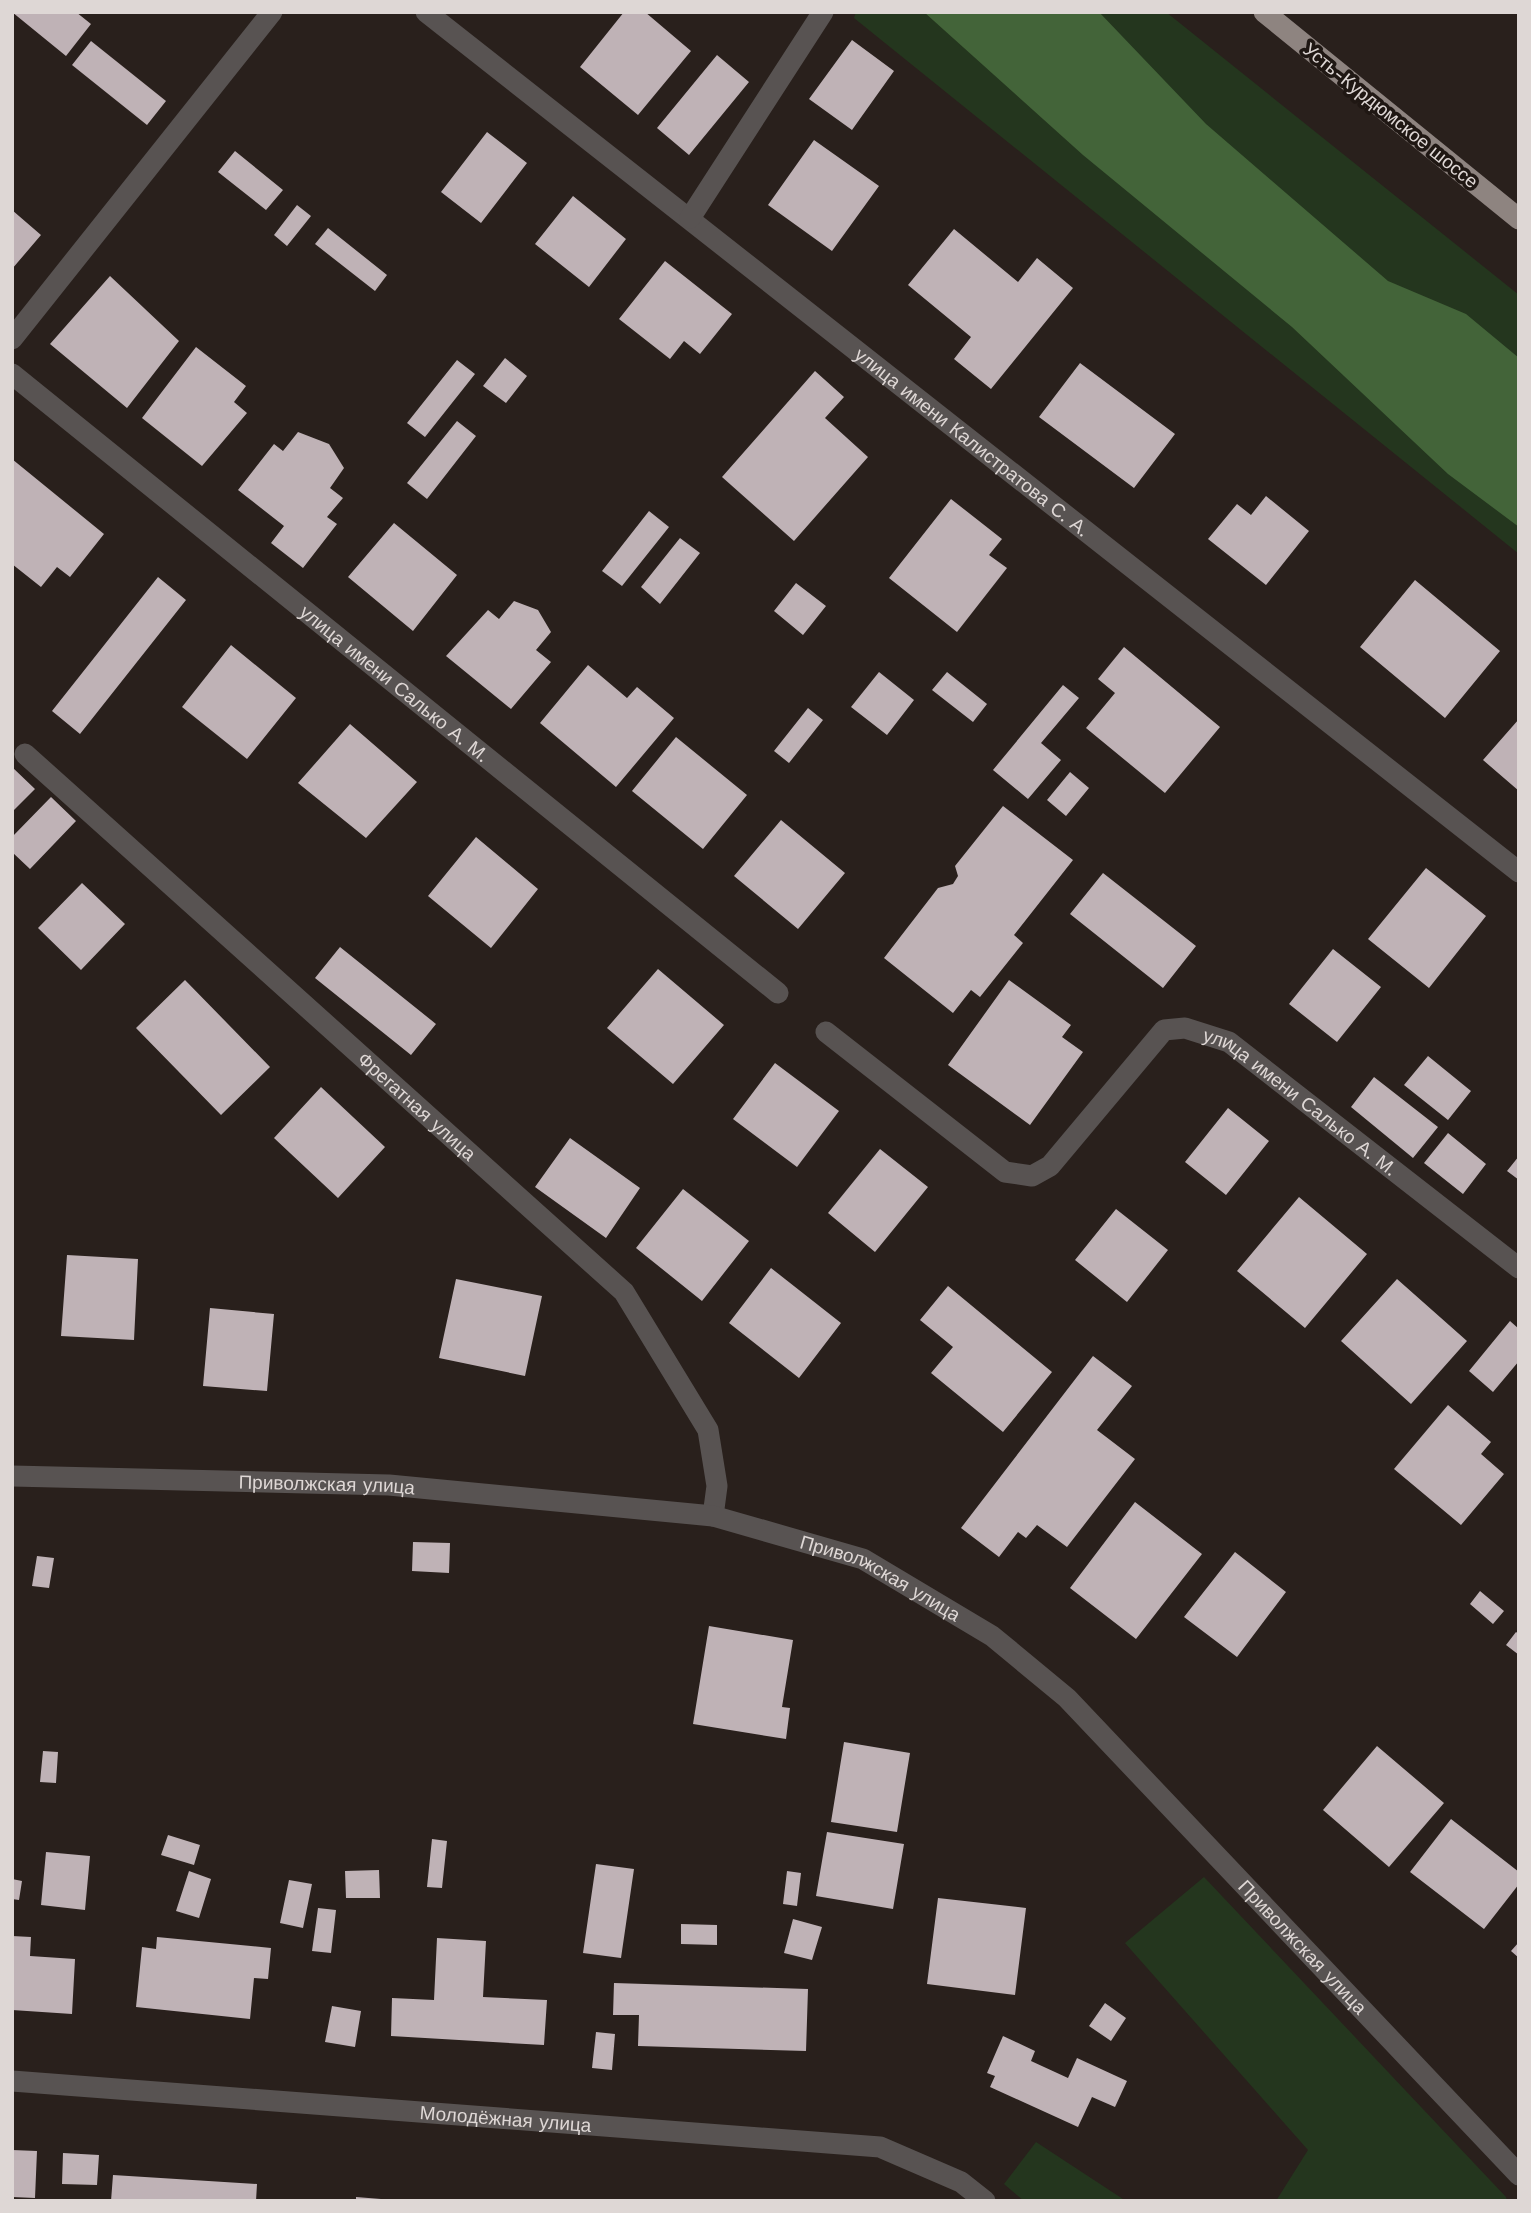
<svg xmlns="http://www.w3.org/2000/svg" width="1531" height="2213" font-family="'Work Sans',sans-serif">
	<rect width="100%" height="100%" fill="#29201c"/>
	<path fill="#24361e" d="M 856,12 L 1166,12 L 1519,295 L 1519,554 L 854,18 Z
		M 1204,1877 L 1506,2197 L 1507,2201 L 1276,2201 L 1308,2150 L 1125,1943 Z
		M 1036,2142 L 1126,2201 L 1024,2201 L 1004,2184 Z"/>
	<path fill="#436439" d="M 924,12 L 1099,12 L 1206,124 L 1388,281 L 1466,314 L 1519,358 L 1519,527 L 1448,474 L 1292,327 L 1083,155 Z"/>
	<path fill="#bfb2b6" d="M 12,12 L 76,12 L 91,24 L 66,56 Z
		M 624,12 L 645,12 L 691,51 L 638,115 L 580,67 Z
		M 852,40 L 894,71 L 852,130 L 809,99 Z
		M 91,41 L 166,101 L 147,125 L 72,65 Z
		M 717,55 L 749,82 L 689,155 L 657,128 Z
		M 487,132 L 527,163 L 481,223 L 441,192 Z
		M 814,140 L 879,186 L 832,251 L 768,205 Z
		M 235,151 L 283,190 L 266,210 L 218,172 Z
		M 573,196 L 626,239 L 589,287 L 535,244 Z
		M 297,205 L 311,216 L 287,246 L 274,235 Z
		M 12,210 L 41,235 L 12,269 Z
		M 328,228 L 387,275 L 375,291 L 315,244 Z
		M 954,229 L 1018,282 L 1037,258 L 1073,288 L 991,389 L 954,359 L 971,337 L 908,285 Z
		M 665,261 L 732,314 L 700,354 L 684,341 L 670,359 L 619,319 Z
		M 110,276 L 179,341 L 127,408 L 50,344 Z
		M 196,347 L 246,386 L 234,402 L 247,413 L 202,466 L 142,418 Z
		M 505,358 L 527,376 L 506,403 L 483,386 Z
		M 457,360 L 475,374 L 425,437 L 407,423 Z
		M 1080,363 L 1175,434 L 1134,488 L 1039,417 Z
		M 815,371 L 844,397 L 825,418 L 868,457 L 794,541 L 722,477 Z
		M 457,421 L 476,436 L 427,499 L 407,483 Z
		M 298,432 L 329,444 L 344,468 L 330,488 L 343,498 L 327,517 L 337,524 L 303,568 L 271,543 L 284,526 L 238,490 L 274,444 L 283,451 Z
		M 12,459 L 104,534 L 70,577 L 57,567 L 41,587 L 12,564 Z
		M 1266,496 L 1309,531 L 1266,585 L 1208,539 L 1237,504 L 1251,515 Z
		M 951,499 L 1002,539 L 989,555 L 1007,568 L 957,632 L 889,578 Z
		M 649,511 L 669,527 L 622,586 L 602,571 Z
		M 394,523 L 457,575 L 413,631 L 348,577 Z
		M 680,538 L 700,553 L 660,604 L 641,587 Z
		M 158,577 L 186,600 L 80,734 L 52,711 Z
		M 1415,580 L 1500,651 L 1445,718 L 1360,647 Z
		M 796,583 L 826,606 L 803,635 L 774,611 Z
		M 514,601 L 538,610 L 551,632 L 536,650 L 551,662 L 511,709 L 446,656 L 488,610 L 499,619 Z
		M 231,645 L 296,698 L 247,759 L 182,707 Z
		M 1124,647 L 1220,727 L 1165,793 L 1086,728 L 1115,693 L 1098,679 Z
		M 588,665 L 627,698 L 637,687 L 674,718 L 616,787 L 540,723 Z
		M 879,672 L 914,700 L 887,735 L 851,707 Z
		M 947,672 L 987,704 L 973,722 L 932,690 Z
		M 1063,685 L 1079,698 L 1041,743 L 1061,760 L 1028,799 L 993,770 Z
		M 808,708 L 823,720 L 789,763 L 774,751 Z
		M 1519,719 L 1519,791 L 1483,760 Z
		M 350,724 L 417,782 L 366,838 L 298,783 Z
		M 676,737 L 747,795 L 703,849 L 632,791 Z
		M 12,767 L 35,789 L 12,812 Z
		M 1070,772 L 1089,788 L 1066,816 L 1047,800 Z
		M 51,797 L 76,821 L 30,869 L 12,852 L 12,837 Z
		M 1003,806 L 1073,860 L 1014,935 L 1023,943 L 980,997 L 971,990 L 953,1013 L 884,958 L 938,888 L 953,884 L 958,876 L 955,866 Z
		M 781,820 L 845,873 L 798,929 L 734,876 Z
		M 476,837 L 538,889 L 491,948 L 428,896 Z
		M 1426,868 L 1486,916 L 1429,988 L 1368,939 Z
		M 1103,873 L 1196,946 L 1163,988 L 1070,914 Z
		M 82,883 L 125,924 L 81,970 L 38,928 Z
		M 340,947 L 436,1024 L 411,1055 L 315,978 Z
		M 1333,949 L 1381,987 L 1337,1042 L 1289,1004 Z
		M 658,969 L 724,1025 L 673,1084 L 607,1028 Z
		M 185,980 L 270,1067 L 221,1115 L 136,1028 Z
		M 1009,980 L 1071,1025 L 1062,1037 L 1083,1052 L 1030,1125 L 948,1065 Z
		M 1428,1056 L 1471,1091 L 1448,1120 L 1404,1085 Z
		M 775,1063 L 839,1111 L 797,1167 L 733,1119 Z
		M 1374,1077 L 1438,1127 L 1413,1158 L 1351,1107 Z
		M 321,1087 L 385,1147 L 338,1198 L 274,1138 Z
		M 1228,1108 L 1269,1141 L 1226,1195 L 1185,1162 Z
		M 1448,1133 L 1486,1164 L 1463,1194 L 1424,1163 Z
		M 570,1138 L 640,1188 L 606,1238 L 535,1187 Z
		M 880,1149 L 928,1187 L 875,1252 L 828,1213 Z
		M 1519,1156 L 1519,1180 L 1507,1171 Z
		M 683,1189 L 749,1241 L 702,1301 L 636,1248 Z
		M 1299,1197 L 1367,1254 L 1305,1328 L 1237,1271 Z
		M 1116,1209 L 1168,1250 L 1127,1302 L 1075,1260 Z
		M 67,1255 L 138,1259 L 134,1340 L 61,1336 Z
		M 771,1268 L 841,1323 L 799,1378 L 729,1323 Z
		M 456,1279 L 542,1296 L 525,1376 L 439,1358 Z
		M 1397,1279 L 1467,1341 L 1411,1404 L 1341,1341 Z
		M 948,1286 L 1052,1372 L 1003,1432 L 931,1373 L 953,1347 L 920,1320 Z
		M 210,1308 L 274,1314 L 267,1391 L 203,1386 Z
		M 1510,1321 L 1519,1329 L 1519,1361 L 1493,1392 L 1469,1371 Z
		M 1093,1356 L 1132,1386 L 1097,1430 L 1135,1459 L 1067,1547 L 1037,1525 L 1026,1538 L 1018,1532 L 999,1557 L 961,1528 Z
		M 1448,1405 L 1491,1442 L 1481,1454 L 1504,1474 L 1461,1525 L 1394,1469 Z
		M 1135,1502 L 1202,1554 L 1136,1639 L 1070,1588 Z
		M 413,1542 L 450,1543 L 449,1573 L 412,1571 Z
		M 1235,1552 L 1286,1592 L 1237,1657 L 1184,1617 Z
		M 37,1556 L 54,1558 L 49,1588 L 32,1586 Z
		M 1480,1591 L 1504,1611 L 1493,1624 L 1470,1604 Z
		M 709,1626 L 793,1640 L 782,1707 L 790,1708 L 786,1739 L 693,1724 Z
		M 1516,1632 L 1519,1634 L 1519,1655 L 1506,1645 Z
		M 844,1742 L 910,1753 L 897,1832 L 831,1822 Z
		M 1377,1746 L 1444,1803 L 1389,1867 L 1323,1810 Z
		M 43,1751 L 58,1752 L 56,1783 L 40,1782 Z
		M 1451,1819 L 1519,1872 L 1519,1884 L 1484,1929 L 1410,1872 Z
		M 827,1832 L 904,1844 L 893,1909 L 816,1896 Z
		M 168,1835 L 200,1845 L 194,1865 L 161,1855 Z
		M 432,1839 L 447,1841 L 442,1888 L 427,1887 Z
		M 46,1852 L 90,1856 L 85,1910 L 41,1905 Z
		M 596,1864 L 634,1869 L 621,1958 L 583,1953 Z
		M 379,1870 L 380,1898 L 346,1898 L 345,1871 Z
		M 189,1871 L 211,1879 L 199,1918 L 176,1911 Z
		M 787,1871 L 801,1873 L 797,1906 L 783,1904 Z
		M 12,1879 L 22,1881 L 19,1900 L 12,1899 Z
		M 289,1880 L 312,1884 L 303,1928 L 280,1923 Z
		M 938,1898 L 1026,1908 L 1015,1995 L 927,1984 Z
		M 318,1908 L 336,1910 L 331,1953 L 312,1951 Z
		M 793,1919 L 822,1927 L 812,1960 L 784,1953 Z
		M 681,1924 L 717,1925 L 717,1945 L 681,1944 Z
		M 12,1936 L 31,1937 L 30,1956 L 75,1959 L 72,2014 L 12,2010 Z
		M 157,1937 L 271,1948 L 268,1979 L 254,1978 L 250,2019 L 136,2007 L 142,1947 L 156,1949 Z
		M 437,1938 L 486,1941 L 483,1997 L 547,2000 L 544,2045 L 391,2036 L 392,1998 L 434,2000 Z
		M 1519,1942 L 1519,1958 L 1511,1951 Z
		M 614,1983 L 808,1989 L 806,2051 L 638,2046 L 639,2015 L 613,2015 Z
		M 1105,2003 L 1126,2018 L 1111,2041 L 1089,2026 Z
		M 332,2006 L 361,2011 L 355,2047 L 325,2042 Z
		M 596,2032 L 615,2034 L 612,2070 L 592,2068 Z
		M 1003,2036 L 1035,2051 L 1031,2061 L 1068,2078 L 1077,2058 L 1127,2081 L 1115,2107 L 1092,2097 L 1078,2127 L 990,2087 L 995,2076 L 987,2073 Z
		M 12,2150 L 37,2151 L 35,2198 L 12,2197 Z
		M 63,2153 L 99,2155 L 97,2185 L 62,2184 Z
		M 113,2175 L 257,2184 L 256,2201 L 111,2201 Z
		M 356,2197 L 381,2199 L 381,2201 L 356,2201 Z"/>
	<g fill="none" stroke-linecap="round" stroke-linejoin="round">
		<g stroke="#585352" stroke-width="21">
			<path id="s1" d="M 426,12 L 1519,872"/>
			<path d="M 690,218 L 823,12"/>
			<path d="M 12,339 L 272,12"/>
			<path id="s2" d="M 12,374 L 778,993"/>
			<path id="s3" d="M 25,754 L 624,1292 L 708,1430 L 717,1486 L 713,1516"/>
			<path id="s4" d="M 826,1032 L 1005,1172 L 1032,1176 L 1050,1166 L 1164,1030 L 1185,1028 L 1229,1042 L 1519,1268"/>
			<path id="s5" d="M 12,1476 L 389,1485 L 713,1516 L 863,1559 L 992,1636 L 1067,1698 L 1519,2175"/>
			<path id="s6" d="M 12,2081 L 880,2147 L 961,2182 L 985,2201"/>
		</g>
		<path stroke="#8e8480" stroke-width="21" d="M 1264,12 L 1519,219"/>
	</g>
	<g text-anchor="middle" stroke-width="7" stroke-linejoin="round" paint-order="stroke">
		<g font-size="19" fill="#ded7d5" stroke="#1f1713">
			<text transform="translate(1391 115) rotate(39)" y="7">Усть-Курдюмское шоссе</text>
			<text dy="7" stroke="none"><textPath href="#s1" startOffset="695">улица имени Калистратова С. А.</textPath></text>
			<text dy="7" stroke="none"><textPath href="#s2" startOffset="492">улица имени Салько А. М.</textPath></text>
			<text dy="7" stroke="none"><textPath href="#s4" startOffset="612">улица имени Салько А. М.</textPath></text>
			<text dy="7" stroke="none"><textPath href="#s3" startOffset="527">Фрегатная улица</textPath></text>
			<text dy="7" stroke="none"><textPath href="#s5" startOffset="315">Приволжская улица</textPath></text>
			<text dy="7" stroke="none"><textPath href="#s5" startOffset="882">Приволжская улица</textPath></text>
			<text dy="7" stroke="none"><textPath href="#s5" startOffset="1449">Приволжская улица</textPath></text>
			<text dy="7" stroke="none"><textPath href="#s6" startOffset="495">Молодёжная улица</textPath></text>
		</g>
	</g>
	<rect width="1531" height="2213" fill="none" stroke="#ded7d5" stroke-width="28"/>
</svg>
